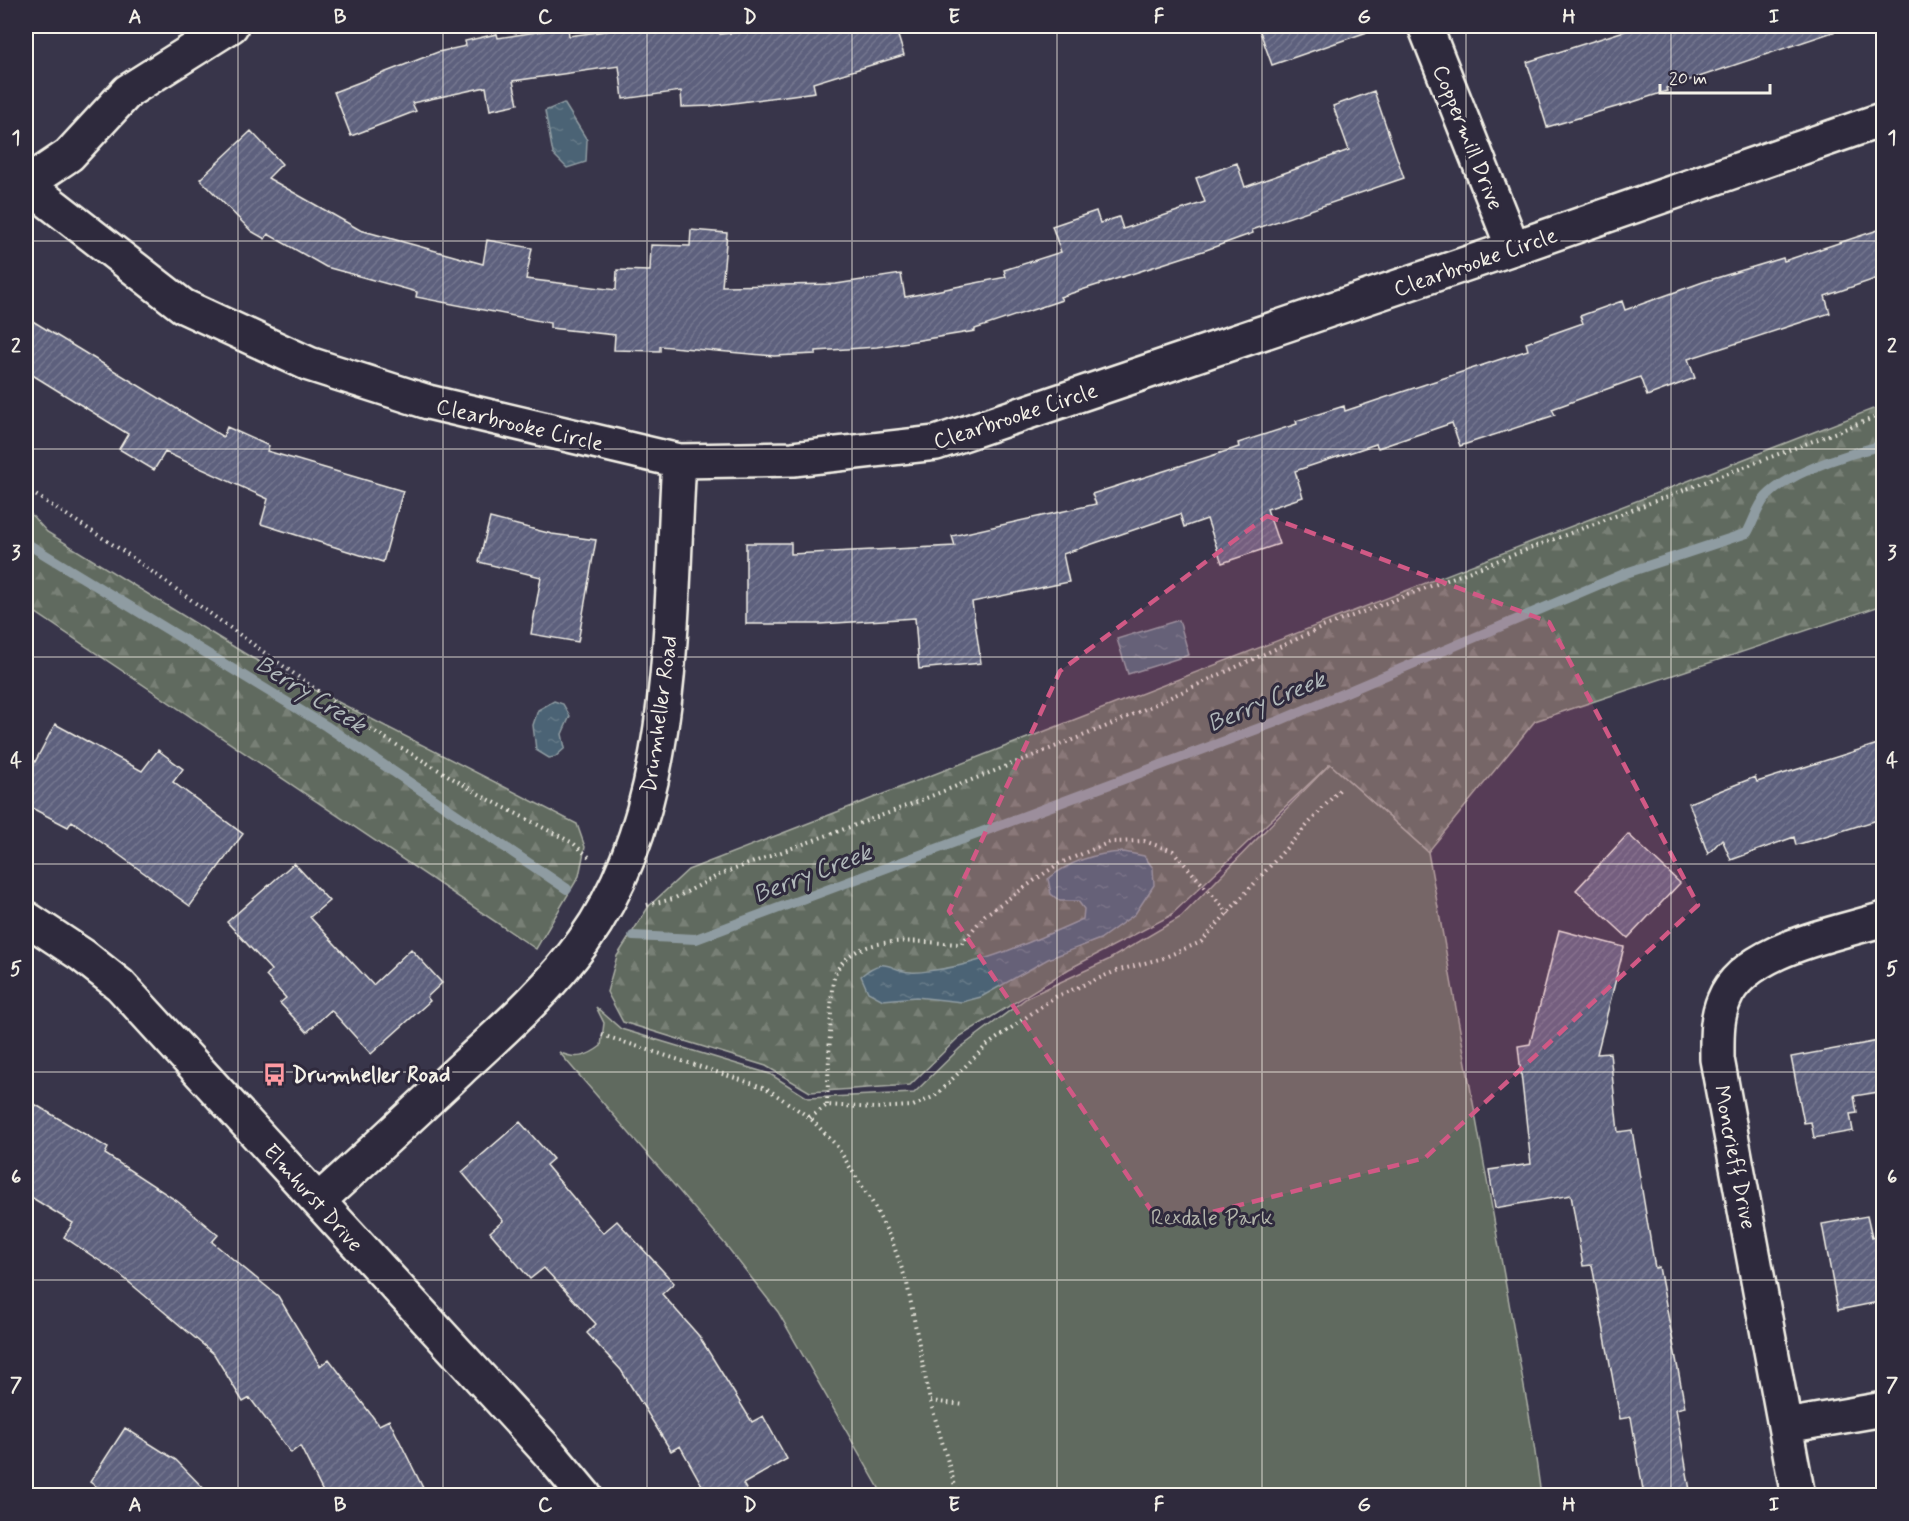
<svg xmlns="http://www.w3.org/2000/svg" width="1909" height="1521" font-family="Mynerve,sans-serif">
	<defs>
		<pattern id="forest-firs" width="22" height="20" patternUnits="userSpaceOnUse" patternTransform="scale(1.5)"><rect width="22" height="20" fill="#616a5f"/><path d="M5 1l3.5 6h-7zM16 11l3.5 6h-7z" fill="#788076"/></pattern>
		<pattern id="water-ripples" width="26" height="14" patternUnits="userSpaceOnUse" patternTransform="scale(1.5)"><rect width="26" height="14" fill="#4b6374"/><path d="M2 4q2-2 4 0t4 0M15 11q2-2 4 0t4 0" fill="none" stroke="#667a88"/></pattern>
		<pattern id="building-hatch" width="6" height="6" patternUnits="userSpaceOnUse" patternTransform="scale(1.5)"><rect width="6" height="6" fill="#5d607d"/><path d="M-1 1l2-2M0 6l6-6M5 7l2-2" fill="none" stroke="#75778f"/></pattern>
	</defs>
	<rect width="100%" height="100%" fill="#38354a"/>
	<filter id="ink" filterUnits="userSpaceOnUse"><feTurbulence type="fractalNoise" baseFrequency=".0167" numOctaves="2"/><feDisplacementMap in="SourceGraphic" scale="12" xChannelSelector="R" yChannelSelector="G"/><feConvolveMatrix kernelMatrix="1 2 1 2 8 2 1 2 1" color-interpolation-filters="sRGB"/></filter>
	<g filter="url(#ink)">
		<path fill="url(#forest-firs)" stroke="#aaaea4" stroke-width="1.5" d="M 1883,405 L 1883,605 L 1535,721 L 1428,852 L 1330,764 L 1170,916 L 1069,969 L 959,1037 L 910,1085 L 810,1092 L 766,1066 L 623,1022 L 607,992 L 617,956 L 649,906 L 688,870 Z
			M 26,509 L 47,532 L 252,658 L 577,824 L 585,847 L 579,876 L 536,949 L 26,606 Z"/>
		<path fill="#616a5f" stroke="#aaaea4" stroke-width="1.5" d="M 1330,764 L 1428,852 L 1532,1431 L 1541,1495 L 883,1495 L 778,1312 L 725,1244 L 559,1052 C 575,1060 587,1057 601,1046 L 604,1023 L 596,1007 L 621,1029 L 770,1074 L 808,1098 L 914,1093 L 960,1048 L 1028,997 L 1108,960 L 1181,917 Z"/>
		<path fill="url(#water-ripples)" stroke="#8f9ca2" stroke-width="1.5" d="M 564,103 L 587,140 L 586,162 L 567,168 L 553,154 L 545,111 Z
			M 1179,620 L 1189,655 L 1128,674 L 1117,639 Z
			M 554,701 L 563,704 L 570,716 L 562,734 L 565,748 L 555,757 L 549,758 L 536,750 L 533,725 L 538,710 Z
			M 1124,852 L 1144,856 L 1153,868 L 1154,885 L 1135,914 L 1100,939 L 1048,959 L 981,997 L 962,1002 L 916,997 L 883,1000 L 868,992 L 861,976 C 887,954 888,971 911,972 C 919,973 927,971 935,970 C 983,964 1038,939 1083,919 L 1084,909 L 1078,901 L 1060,901 L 1051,894 L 1048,879 C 1070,861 1096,853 1124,852 Z"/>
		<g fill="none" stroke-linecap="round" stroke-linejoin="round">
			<path stroke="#8f9ca2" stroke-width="10" d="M 26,543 L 326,726 L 567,889
				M 633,936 L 696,939 L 1276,722 L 1626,573 L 1747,533 C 1753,523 1758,505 1766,497 C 1793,470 1847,454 1884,445"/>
		</g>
		<path fill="url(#building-hatch)" stroke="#f4f1e8" stroke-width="1.5" d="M 642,26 L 719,26 L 720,34 L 805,26 L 807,35 L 839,26 L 895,26 L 904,55 L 813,83 L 815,92 L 711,106 L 682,107 L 681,91 L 623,99 L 619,66 L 513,81 L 518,104 L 490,110 L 486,87 L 412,103 L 416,111 L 351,136 L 334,92 L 438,52 L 466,46 L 465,41 L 497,34 L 498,38 L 568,27 L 569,36 Z
			M 1258,26 L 1372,26 L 1373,30 L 1272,65 Z
			M 1640,26 L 1835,26 L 1836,31 L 1666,88 L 1667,91 L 1633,102 L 1547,127 L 1527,62 Z
			M 1374,91 L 1404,178 L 1252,230 L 1253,233 L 1206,250 L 1060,297 L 1062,300 L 975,329 L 975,331 L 877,347 L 816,351 L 816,354 L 774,356 L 660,346 L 660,351 L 614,350 L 615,335 L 550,328 L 550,323 L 416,297 L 417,292 L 326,267 L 268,234 L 265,239 L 251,231 L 200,179 L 251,131 L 282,164 L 268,178 L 360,230 L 483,264 L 487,240 L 532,248 L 526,279 L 616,290 L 617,270 L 650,271 L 651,245 L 690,246 L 691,230 L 727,233 L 722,286 L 836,284 L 901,274 L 905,297 L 1006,277 L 1004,270 L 1061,252 L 1052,226 L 1096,211 L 1100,223 L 1119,217 L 1123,229 L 1205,202 L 1196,178 L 1237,163 L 1245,187 L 1349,150 L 1333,106 Z
			M 1884,228 L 1884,276 L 1825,296 L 1830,313 L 1688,359 L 1695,378 L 1647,396 L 1640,377 L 1552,409 L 1555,415 L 1460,446 L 1452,423 L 1378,448 L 1376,444 L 1295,471 L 1303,497 L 1267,509 L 1279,544 L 1222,563 L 1207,519 L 1184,527 L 1180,514 L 1063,554 L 1069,582 L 972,602 L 981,663 L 919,669 L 915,618 L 820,624 L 746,624 L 746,543 L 791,543 L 791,554 L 955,546 L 952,536 L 1096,504 L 1092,494 L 1239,447 L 1238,443 L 1297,424 L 1296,421 L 1344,406 L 1345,411 L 1528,350 L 1526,343 L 1583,323 L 1580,316 L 1622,301 L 1625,310 L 1703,282 L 1783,258 L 1784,261 Z
			M 26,317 L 223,437 L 227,427 L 269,446 L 267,451 L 403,491 L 383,562 L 261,524 L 268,499 L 165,452 L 154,470 L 119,449 L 128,434 L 26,371 Z
			M 490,518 L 552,534 L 596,540 L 578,642 L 531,634 L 541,577 L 479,562 Z
			M 55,724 L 142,771 L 158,750 L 183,769 L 173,782 L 243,834 L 190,906 L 72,821 L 68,827 L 26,805 L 26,779 Z
			M 1884,742 L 1884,818 L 1796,845 L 1794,837 L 1731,860 L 1722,839 L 1708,854 L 1689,803 L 1755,777 L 1757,782 Z
			M 1628,834 L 1680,883 L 1628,938 L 1576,890 Z
			M 294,863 L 329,901 L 310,917 L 373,985 L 411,949 L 442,983 L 427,997 L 430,1001 L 371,1054 L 331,1010 L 307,1032 L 280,1003 L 286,998 L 266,976 L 271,970 L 227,922 Z
			M 1559,930 L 1624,947 L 1597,1054 L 1610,1053 L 1618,1132 L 1632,1130 L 1655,1268 L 1659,1267 L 1685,1407 L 1676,1409 L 1691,1496 L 1644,1496 L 1631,1417 L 1620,1419 L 1592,1265 L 1583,1266 L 1571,1195 L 1495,1208 L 1489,1170 L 1531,1164 L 1518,1046 L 1530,1044 Z
			M 1884,1040 L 1884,1091 L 1854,1096 L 1857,1113 L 1850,1114 L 1853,1131 L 1814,1138 L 1811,1122 L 1804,1123 L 1791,1057 Z
			M 26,1099 L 108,1148 L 105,1154 L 177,1201 L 218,1235 L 212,1242 L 278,1296 L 320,1366 L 329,1359 L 379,1425 L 389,1420 L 427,1496 L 325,1496 L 300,1446 L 291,1453 L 250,1398 L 243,1402 L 214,1354 L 118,1273 L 64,1237 L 73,1223 L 26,1194 Z
			M 520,1122 L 553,1159 L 546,1165 L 603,1233 L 617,1221 L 674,1283 L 662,1294 L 699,1336 L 752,1422 L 763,1416 L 787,1459 L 743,1484 L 750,1496 L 708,1496 L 680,1446 L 671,1451 L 621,1370 L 587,1333 L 596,1324 L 544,1268 L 530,1279 L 490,1232 L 503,1221 L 462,1172 Z
			M 1867,1216 L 1872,1238 L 1879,1236 L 1884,1260 L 1884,1301 L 1838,1310 L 1822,1224 Z
			M 125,1428 L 176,1460 L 211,1496 L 110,1496 L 90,1482 Z"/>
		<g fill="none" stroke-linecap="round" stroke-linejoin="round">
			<defs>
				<path id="minor" d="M 1425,26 L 1513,248
					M 26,184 L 183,306 L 309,364 L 428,402 L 679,461 L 793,459 L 936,443 L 1513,248 L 1884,119
					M 26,184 L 69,155 L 128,91 L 231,26
					M 26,918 L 82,955 L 120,985 L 550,1454 L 585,1496
					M 318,1201 C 367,1157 416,1111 464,1066 C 506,1027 549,989 583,942 C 679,809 669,618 679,461
					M 1786,1426 L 1884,1409
					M 1798,1496 L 1717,1059 C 1717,1039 1716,1018 1724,1000 C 1744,949 1836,934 1884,919"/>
			</defs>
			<use href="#minor" stroke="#f4f1e8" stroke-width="38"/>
			<path stroke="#f4f1e8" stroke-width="4" stroke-dasharray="1.5 4.5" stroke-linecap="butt" d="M 26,489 L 123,551 L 375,732 L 484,797 L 573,843 L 589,857
				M 647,905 L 673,899 L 721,874 L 891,812 L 1110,725 L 1323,627 L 1884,414
				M 602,1035 L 766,1088 L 810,1118 L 836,1145 L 872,1202 L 892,1241 L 907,1283 L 930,1401 L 958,1496
				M 827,1105 L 832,988 C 833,983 834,975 837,970 C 860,931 923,943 961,944 L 985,915 L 1058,864 L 1110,842 L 1144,841 L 1173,851 L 1229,914
				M 810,1118 L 827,1105 L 875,1108 L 913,1106 L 935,1096 L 986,1046 L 1053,998 L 1116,971 L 1163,958 L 1201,942 L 1340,789
				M 930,1401 L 965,1405"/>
			<use href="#minor" stroke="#2f2a3d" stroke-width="33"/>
		</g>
	</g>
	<path fill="#d15985" fill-opacity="0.2" stroke="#d15985" stroke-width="4.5" stroke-dasharray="12 8" stroke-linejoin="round" d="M 1267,516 L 1549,622 L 1698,905 L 1425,1158 L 1161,1225 L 949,911 L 1060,671 Z"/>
	<path fill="none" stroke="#f4f1e8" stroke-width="1.5" stroke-opacity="0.55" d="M 238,26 L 238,1496M 443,26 L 443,1496M 647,26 L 647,1496M 852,26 L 852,1496M 1057,26 L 1057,1496M 1262,26 L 1262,1496M 1466,26 L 1466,1496M 1671,26 L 1671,1496M 26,241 L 1884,241M 26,449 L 1884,449M 26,657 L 1884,657M 26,864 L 1884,864M 26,1072 L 1884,1072M 26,1280 L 1884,1280"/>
	<defs>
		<symbol id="bus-bare" viewBox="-9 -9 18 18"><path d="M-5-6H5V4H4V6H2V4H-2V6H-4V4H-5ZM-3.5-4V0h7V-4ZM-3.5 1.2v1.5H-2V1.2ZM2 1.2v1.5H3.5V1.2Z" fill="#ff9aa2" stroke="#2f2a3d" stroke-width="2.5" paint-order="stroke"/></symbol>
	</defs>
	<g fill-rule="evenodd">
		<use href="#bus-bare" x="258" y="1058" width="33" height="33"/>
	</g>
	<g text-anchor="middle" stroke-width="6" stroke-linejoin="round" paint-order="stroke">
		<g font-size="22" fill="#f4f1e8" stroke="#2f2a3d">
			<text transform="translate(1469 137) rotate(68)" y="8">Coppermill Drive</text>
			<text transform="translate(1475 261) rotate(-19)" y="8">Clearbrooke Circle</text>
			<text transform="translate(1015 415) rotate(-18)" y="8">Clearbrooke Circle</text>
			<text transform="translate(520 424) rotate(13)" y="8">Clearbrooke Circle</text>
			<text transform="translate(658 714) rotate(-82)" y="8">Drumheller Road</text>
			<text transform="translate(1736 1157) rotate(79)" y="8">Moncrieff Drive</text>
			<text transform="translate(314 1197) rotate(48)" y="8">Elmhurst Drive</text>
		</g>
		<g font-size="22" font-weight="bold" fill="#f4f1e8" stroke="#2f2a3d" text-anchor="start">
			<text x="292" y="1082">Drumheller Road</text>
		</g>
		<g font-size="22" fill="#b2b4aa" stroke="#2f2a3d">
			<text x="1212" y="1225">Rexdale Park</text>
		</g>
		<g font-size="24" font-style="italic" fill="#b0b8ba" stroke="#2f2a3d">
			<text transform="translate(311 694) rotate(32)" y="8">Berry Creek</text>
			<text transform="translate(1266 701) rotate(-22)" y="8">Berry Creek</text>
			<text transform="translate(812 873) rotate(-21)" y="8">Berry Creek</text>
		</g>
	</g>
	<rect width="1909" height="1521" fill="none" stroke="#2f2a3d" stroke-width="66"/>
	<path d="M1660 84v9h110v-9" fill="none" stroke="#f4f1e8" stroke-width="3"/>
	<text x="1669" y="84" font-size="18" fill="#f4f1e8" stroke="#2f2a3d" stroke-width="4.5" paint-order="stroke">20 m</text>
	<rect x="33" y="33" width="1843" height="1455" fill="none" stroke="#f4f1e8" stroke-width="2"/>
	<g font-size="20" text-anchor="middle" font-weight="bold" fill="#f4f1e8">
		<text x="135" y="23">A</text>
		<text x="340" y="23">B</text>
		<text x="545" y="23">C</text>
		<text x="750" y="23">D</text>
		<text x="954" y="23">E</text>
		<text x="1159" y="23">F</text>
		<text x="1364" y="23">G</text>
		<text x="1569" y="23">H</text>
		<text x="1774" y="23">I</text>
		<text x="16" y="144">1</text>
		<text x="1892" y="144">1</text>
		<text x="16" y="352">2</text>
		<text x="1892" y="352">2</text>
		<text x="16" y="559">3</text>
		<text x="1892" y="559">3</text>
		<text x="16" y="767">4</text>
		<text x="1892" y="767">4</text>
		<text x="16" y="975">5</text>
		<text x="1892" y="975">5</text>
		<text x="16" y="1183">6</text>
		<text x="1892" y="1183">6</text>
		<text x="16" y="1391">7</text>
		<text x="1892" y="1391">7</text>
		<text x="135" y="1511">A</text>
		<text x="340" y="1511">B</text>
		<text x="545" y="1511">C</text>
		<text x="750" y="1511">D</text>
		<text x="954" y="1511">E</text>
		<text x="1159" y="1511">F</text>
		<text x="1364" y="1511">G</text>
		<text x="1569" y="1511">H</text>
		<text x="1774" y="1511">I</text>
	</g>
</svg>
